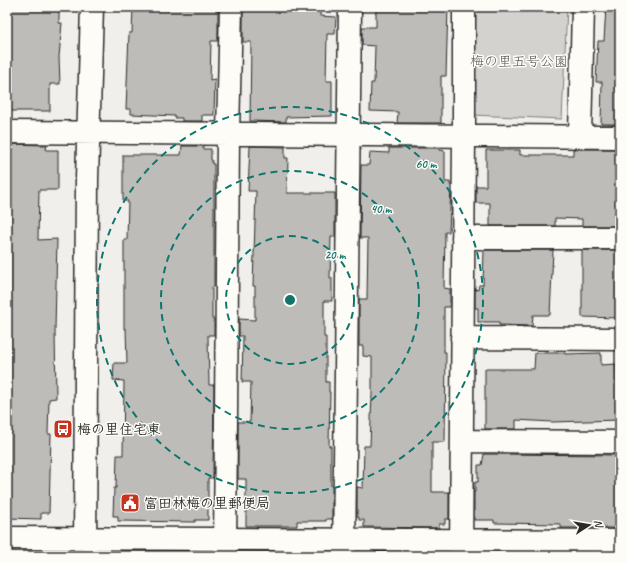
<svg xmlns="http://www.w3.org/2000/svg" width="627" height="563" font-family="Caveat,'Klee One',sans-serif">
	<rect width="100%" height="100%" fill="#f0efeb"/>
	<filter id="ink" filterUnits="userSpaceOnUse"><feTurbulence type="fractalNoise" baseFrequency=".025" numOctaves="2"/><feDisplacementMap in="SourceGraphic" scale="8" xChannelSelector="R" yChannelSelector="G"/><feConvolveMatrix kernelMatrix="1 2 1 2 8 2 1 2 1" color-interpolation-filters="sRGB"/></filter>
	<g filter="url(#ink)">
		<path fill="#d3d2cf" stroke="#7f7e7d" d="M 476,7 L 567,7 L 562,119 L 472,115 Z"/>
		<path fill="#bdbcb8" stroke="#2b2b2b" d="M 7,7 L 59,7 L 59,23 L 62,23 L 59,57 L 60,84 L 50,84 L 50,111 L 7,111 Z
			M 133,7 L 218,7 L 218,41 L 211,41 L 210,80 L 215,79 L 214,115 L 202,115 L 202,121 L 182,121 L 182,118 L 175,118 L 175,116 L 131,114 L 131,109 L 126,109 L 129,33 L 132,33 Z
			M 243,7 L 320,7 L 320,16 L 336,17 L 335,34 L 327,34 L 326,81 L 332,81 L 332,116 L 286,117 L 286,122 L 250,121 L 251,42 L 243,42 Z
			M 376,7 L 448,7 L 446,76 L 441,76 L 441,123 L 397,123 L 398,112 L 370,111 L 371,83 L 374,83 L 375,46 L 362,45 L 362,27 L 376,27 Z
			M 606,7 L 620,7 L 620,124 L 601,124 L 602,82 L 596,82 L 598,41 L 604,41 Z
			M 7,144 L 47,145 L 46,150 L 58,150 L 58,190 L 39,190 L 38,240 L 57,239 L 55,330 L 56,398 L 49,399 L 48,434 L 51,434 L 49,513 L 41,513 L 41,519 L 7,518 Z
			M 182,146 L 203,146 L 203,149 L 211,149 L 211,160 L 212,160 L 212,164 L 214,164 L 214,287 L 212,287 L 212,319 L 214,319 L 214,335 L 208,335 L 209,385 L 214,385 L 213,478 L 208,478 L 208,520 L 195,520 L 195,522 L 118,521 L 118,516 L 113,516 L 114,488 L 116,488 L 117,455 L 123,455 L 124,381 L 113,380 L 114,363 L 127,363 L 126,329 L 124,329 L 124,240 L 127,240 L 128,201 L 123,201 L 123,155 L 181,155 Z
			M 250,146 L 285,147 L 285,158 L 288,158 L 287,193 L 335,193 L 335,237 L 331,237 L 330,278 L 332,278 L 332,301 L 324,301 L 324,337 L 326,337 L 326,382 L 329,382 L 329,392 L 330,392 L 329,446 L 331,446 L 331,486 L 332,486 L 332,519 L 326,519 L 326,521 L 297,521 L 297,526 L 246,526 L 246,479 L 238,479 L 238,422 L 250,422 L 251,382 L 242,382 L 243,336 L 239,336 L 239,319 L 255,320 L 255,286 L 253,286 L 256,191 L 248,191 Z
			M 389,148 L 440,148 L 440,150 L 445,151 L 445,182 L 450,182 L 450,185 L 451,185 L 449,232 L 445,232 L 444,288 L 450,289 L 450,307 L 444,307 L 444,352 L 446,352 L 445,442 L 432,442 L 432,492 L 449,492 L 449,519 L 445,519 L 445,524 L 439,524 L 439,528 L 364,527 L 364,520 L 359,520 L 359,517 L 357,517 L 357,487 L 363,488 L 364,446 L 370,446 L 372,393 L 372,357 L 363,356 L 363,346 L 359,346 L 359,299 L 367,299 L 368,238 L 360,238 L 361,165 L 369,165 L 370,152 L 389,153 Z
			M 573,149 L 620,149 L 620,226 L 582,226 L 582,219 L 555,218 L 555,226 L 490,226 L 490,203 L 476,203 L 476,186 L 486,186 L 486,150 L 520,150 L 520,155 L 573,155 Z
			M 484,250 L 553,250 L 550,315 L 533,315 L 532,326 L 499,325 L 499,322 L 478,322 L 478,308 L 475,308 L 475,289 L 478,290 L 479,285 L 483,285 Z
			M 582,250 L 620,250 L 620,318 L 582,317 Z
			M 535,353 L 565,353 L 565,354 L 601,353 L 601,365 L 616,364 L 617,387 L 620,387 L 620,420 L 552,422 L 516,420 L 516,429 L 485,429 L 485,369 L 534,369 Z
			M 484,454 L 619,455 L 618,459 L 620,459 L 620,528 L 561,528 L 561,524 L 494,523 L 494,520 L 474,520 L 474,492 L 475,492 L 475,482 L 478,482 L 478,465 L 482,465 Z
			M 364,552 L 438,553 L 438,556 L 364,556 Z
			M 601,553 L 620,553 L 620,556 L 601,556 Z"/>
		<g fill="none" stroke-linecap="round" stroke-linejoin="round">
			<defs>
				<path id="minor" d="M 7,132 L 620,137
					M 580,136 L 583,7
					M 463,238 L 620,238
					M 462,338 L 620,339
					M 462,441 L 620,442
					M 7,538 L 620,541
					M 85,556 L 87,179 L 92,7
					M 225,556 L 228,133 L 231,7
					M 344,556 L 350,7
					M 461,556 L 464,135 L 464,7"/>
			</defs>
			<use href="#minor" stroke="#2b2b2b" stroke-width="25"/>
			<use href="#minor" stroke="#fdfcf7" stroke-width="22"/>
		</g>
	</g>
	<g fill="none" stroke="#0f766e" stroke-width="2" stroke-dasharray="7 5">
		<circle cx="290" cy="300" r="64"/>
		<circle cx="290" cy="300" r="129"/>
		<circle cx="290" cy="300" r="193"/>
	</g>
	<defs>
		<symbol id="bus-square" viewBox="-11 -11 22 22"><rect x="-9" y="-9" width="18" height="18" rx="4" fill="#c8321e" stroke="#fdfcf7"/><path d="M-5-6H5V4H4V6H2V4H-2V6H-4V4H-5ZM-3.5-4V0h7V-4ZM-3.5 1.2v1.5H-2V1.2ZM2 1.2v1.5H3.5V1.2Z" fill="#fff"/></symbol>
		<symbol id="civic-square" viewBox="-11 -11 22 22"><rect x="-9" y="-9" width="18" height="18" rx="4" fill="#c8321e" stroke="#fdfcf7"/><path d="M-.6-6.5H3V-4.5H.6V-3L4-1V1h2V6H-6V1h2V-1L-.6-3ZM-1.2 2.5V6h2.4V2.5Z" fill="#fff"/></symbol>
	</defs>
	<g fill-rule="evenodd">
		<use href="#bus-square" x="52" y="418" width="22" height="22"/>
		<use href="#civic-square" x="119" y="492" width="22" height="22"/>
	</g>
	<g text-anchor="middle" stroke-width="3" stroke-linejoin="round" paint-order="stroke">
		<g font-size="14" fill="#555554" stroke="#fdfcf7">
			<text x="519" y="66">梅の里五号公園</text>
		</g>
		<g font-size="14" font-weight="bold" fill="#2b2b2b" stroke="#fdfcf7" text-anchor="start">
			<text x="77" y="434">梅の里住宅東</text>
			<text x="144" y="508">富田林梅の里郵便局</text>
		</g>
	</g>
	<circle cx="290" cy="300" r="6" fill="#0f766e" stroke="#fdfcf7" stroke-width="2"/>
	<g font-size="12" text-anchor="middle" font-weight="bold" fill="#0f766e" stroke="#fdfcf7" stroke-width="3" stroke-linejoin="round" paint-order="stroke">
		<text x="426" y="168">60 m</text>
		<text x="381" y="213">40 m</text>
		<text x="335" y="259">20 m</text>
	</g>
	<rect width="627" height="563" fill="none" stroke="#fdfcf7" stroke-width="24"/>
	<rect x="12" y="12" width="603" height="539" fill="none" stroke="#2b2b2b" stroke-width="1.5" filter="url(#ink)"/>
	<g transform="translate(589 525) rotate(78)" stroke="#fdfcf7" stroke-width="3" paint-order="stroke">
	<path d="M0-3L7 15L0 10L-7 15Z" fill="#2b2b2b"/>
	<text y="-6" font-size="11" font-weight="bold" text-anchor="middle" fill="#2b2b2b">N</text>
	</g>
</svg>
